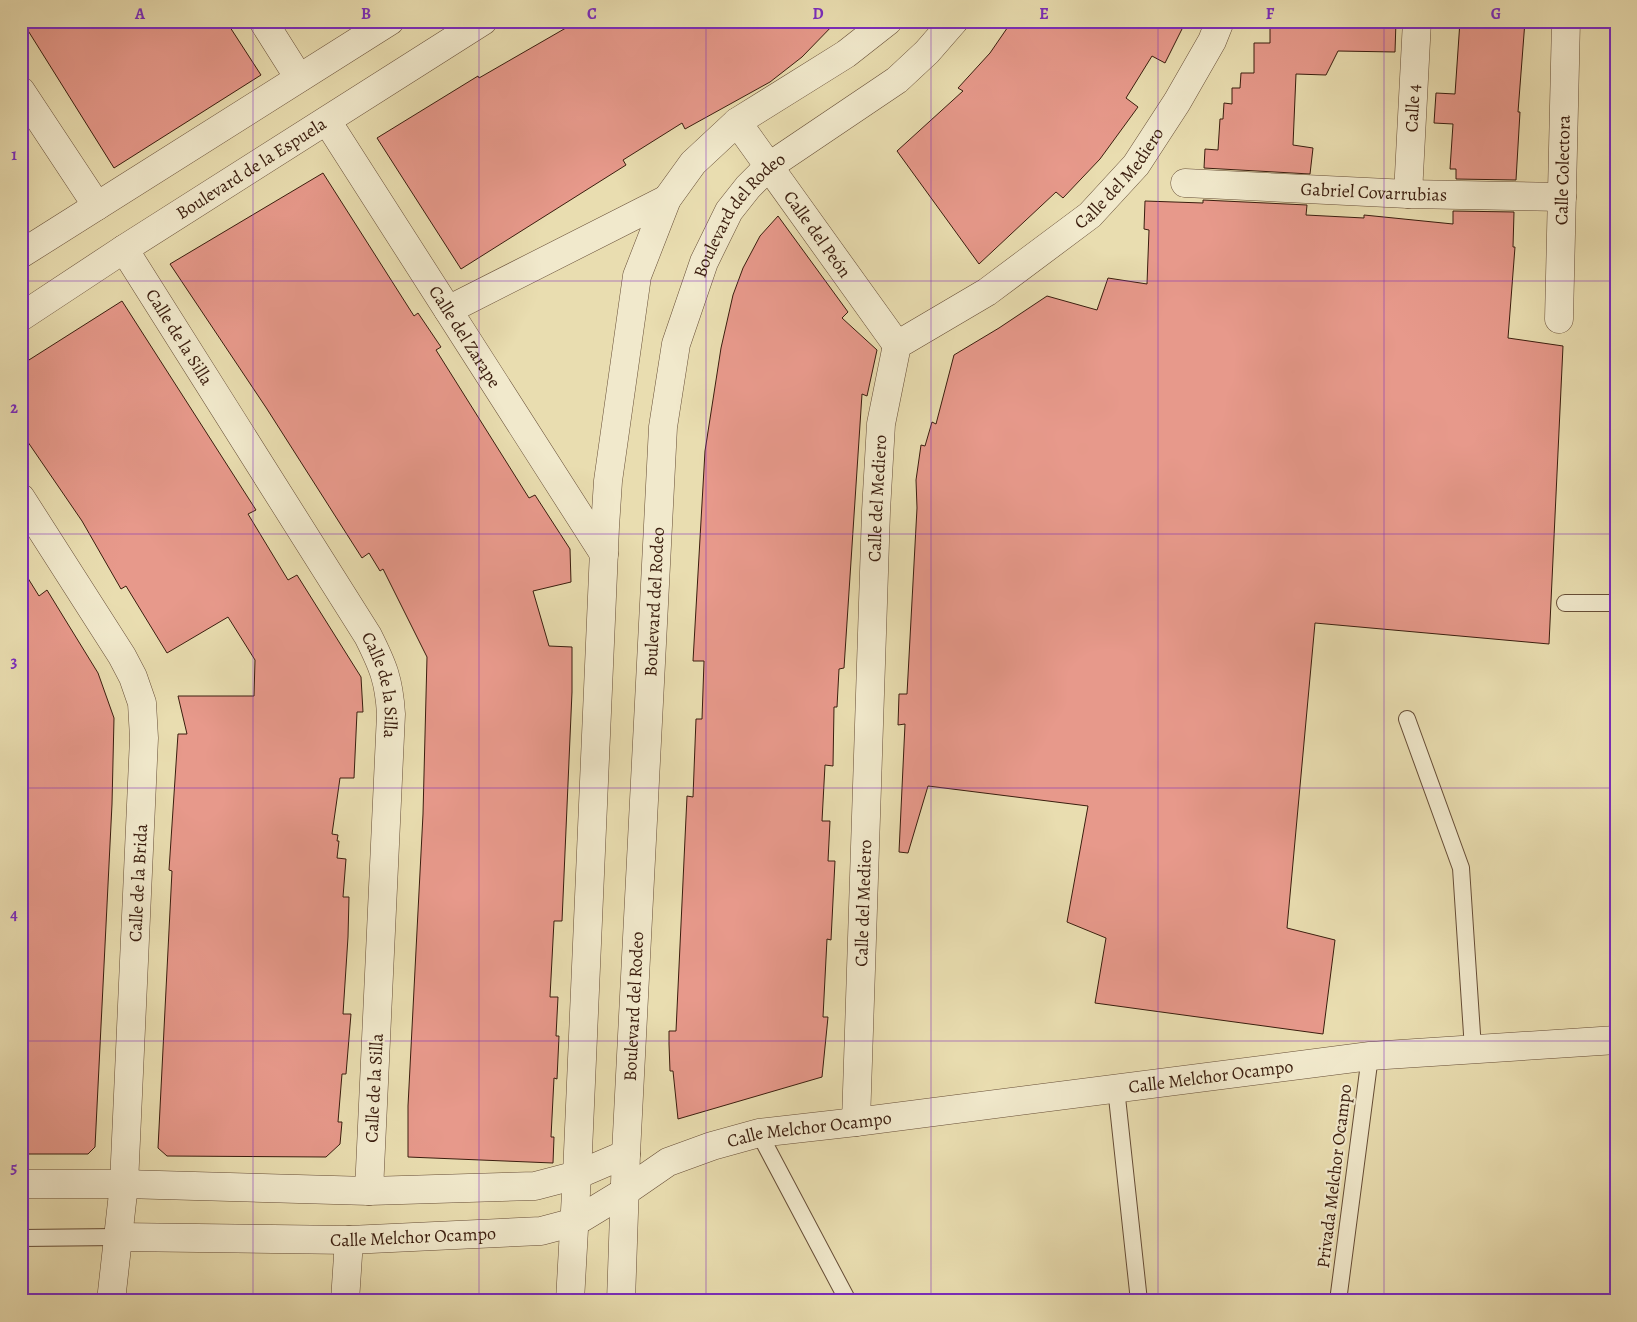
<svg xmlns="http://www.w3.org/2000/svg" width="1637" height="1322" font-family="Alegreya,serif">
	<rect width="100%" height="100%" fill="#e9ddb0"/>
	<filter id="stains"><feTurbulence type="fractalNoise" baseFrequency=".004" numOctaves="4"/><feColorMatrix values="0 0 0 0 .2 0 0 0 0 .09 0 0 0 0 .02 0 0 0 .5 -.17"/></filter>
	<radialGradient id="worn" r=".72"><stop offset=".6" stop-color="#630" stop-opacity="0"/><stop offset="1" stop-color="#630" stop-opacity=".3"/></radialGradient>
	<path fill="#e7998b" stroke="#3a1d0e" d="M 22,21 L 226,21 L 261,75 L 114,168 Z
		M 578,21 L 837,21 L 802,57 L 770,82 L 685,129 L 682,123 L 623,160 L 626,165 L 461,269 L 377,138 L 478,76 L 479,78 Z
		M 1012,21 L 1186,21 L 1165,63 L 1152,56 L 1126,98 L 1138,107 L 1100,159 L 1063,198 L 1056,192 L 979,264 L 897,151 L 963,91 L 958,88 L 990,53 Z
		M 1282,21 L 1396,21 L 1395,52 L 1338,51 L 1326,75 L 1296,74 L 1293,145 L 1313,148 L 1310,174 L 1204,168 L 1205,149 L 1218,150 L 1220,119 L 1223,119 L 1224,103 L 1232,104 L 1232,88 L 1240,88 L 1241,73 L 1254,73 L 1254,43 L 1270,43 L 1270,26 L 1282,26 Z
		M 1460,21 L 1525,21 L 1518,112 L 1520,112 L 1516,180 L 1456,179 L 1456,169 L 1450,169 L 1453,124 L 1434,123 L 1436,93 L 1455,94 Z
		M 323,173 L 414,316 L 418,313 L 441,347 L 436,350 L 529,498 L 535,495 L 570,549 L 571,582 L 533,591 L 549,646 L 572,647 L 572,692 L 562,921 L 554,921 L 550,997 L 558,997 L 556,1036 L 559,1036 L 557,1079 L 554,1078 L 551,1137 L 554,1137 L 553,1163 L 408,1157 L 408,1106 L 423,814 L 427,657 L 383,569 L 380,571 L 369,553 L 362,558 L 267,409 L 170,264 Z
		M 1203,200 L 1307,205 L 1306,215 L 1364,218 L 1364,215 L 1453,224 L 1453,211 L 1514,212 L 1513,247 L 1515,247 L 1508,338 L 1563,346 L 1549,644 L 1315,623 L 1287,928 L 1335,940 L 1323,1034 L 1095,1003 L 1106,938 L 1067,922 L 1088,806 L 928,786 L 908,853 L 899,852 L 905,724 L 898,725 L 899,694 L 907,694 L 917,508 L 916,480 L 921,445 L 925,446 L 932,422 L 936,424 L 954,355 L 999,328 L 1047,296 L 1097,310 L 1108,278 L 1147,284 L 1149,230 L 1144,229 L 1145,201 L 1203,203 Z
		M 778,216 L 848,312 L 842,318 L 877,350 L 867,396 L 862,394 L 844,668 L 839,669 L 837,707 L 834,707 L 833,766 L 825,765 L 822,821 L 830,821 L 828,861 L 835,861 L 831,940 L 827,939 L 823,1017 L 828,1017 L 822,1077 L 678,1119 L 673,1071 L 670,1071 L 669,1044 L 669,1031 L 676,1031 L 687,796 L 693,797 L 696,719 L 702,719 L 704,661 L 693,661 L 705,451 L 721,348 L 733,295 L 743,268 L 760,236 Z
		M 122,301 L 256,510 L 248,514 L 288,580 L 297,575 L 361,677 L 363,712 L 357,712 L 354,778 L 340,778 L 332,834 L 338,835 L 337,841 L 339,841 L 337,858 L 346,859 L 343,897 L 349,897 L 348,937 L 343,1014 L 351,1014 L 346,1074 L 342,1074 L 338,1122 L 342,1122 L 340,1144 L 326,1157 L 167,1156 L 158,1148 L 172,871 L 169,870 L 178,734 L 187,734 L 178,696 L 254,696 L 255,660 L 228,617 L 167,653 L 126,586 L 121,589 L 82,521 L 21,432 L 21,365 Z
		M 21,567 L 39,596 L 47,590 L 66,621 L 98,673 L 114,718 L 112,804 L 95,1147 L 88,1154 L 21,1154 Z"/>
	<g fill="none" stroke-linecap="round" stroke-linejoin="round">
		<defs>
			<path id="service" d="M 1565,603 L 1616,603
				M 1407,719 L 1461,868 L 1473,1049
				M 1116,1088 L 1139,1301
				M 759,1133 L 848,1301
				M 21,1238 L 119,1237
				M 1338,1301 L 1370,1056"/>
			<g id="minor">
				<path d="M 263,21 L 299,78"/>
				<path d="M 21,91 L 97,206"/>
				<path id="s1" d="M 327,121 L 604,554"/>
				<path id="s2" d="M 737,122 L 897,345"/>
				<path id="s3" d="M 1185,183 L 1408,194 L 1562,197"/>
				<path id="s4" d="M 1408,194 L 1417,21"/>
				<path id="s5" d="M 124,249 L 368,636 C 383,666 389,680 391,714 L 369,1191"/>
				<path d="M 21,254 L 390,21"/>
				<path d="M 448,310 L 667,199"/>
				<path id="s6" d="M 21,317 L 124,249 L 483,21"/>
				<path id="s7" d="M 1559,319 L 1566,21"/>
				<path d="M 21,498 L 122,656 L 133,677 L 142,703 L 144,738 L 124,1184 L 111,1301"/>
				<path id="s8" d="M 856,1122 L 876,511 L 881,424 L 897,345 L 987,292 L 1090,215 L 1136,165 L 1177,102 L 1212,41 L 1220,21"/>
				<path d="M 21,1184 L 124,1184 L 369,1191 L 535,1186 L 577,1175 L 626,1154"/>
				<path id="s9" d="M 119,1237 L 349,1240 L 541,1231 L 575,1222 L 626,1191 L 668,1162 L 712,1146 L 759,1133 L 856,1122 L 1370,1056 L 1616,1040"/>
				<path d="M 345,1301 L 349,1240"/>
			</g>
			<g id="tertiary">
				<path d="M 570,1301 L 577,1175 L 605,527 L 608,481 L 637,276 L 667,199 L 693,163 L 737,122 L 846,54 L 888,21"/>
				<path id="s10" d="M 621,1301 L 626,1154 L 663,427 L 676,344 L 704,262 L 729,211 L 748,187 L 768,167 L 897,80 L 927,52 L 954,21"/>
			</g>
		</defs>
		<use href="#service" stroke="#664d36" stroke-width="18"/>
		<use href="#minor" stroke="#664d36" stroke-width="29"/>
		<use href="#tertiary" stroke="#664d36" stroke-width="29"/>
		<use href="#service" stroke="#f1e9cc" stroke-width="16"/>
		<use href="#minor" stroke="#f1e9cc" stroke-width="28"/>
		<use href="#tertiary" stroke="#f1e9cc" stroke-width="28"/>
	</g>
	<path fill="none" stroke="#7b2cbf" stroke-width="1" stroke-opacity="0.55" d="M 253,21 L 253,1301M 479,21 L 479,1301M 706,21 L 706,1301M 931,21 L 931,1301M 1158,21 L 1158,1301M 1384,21 L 1384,1301M 21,281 L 1616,281M 21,534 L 1616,534M 21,788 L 1616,788M 21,1041 L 1616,1041"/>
	<g text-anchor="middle" stroke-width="4.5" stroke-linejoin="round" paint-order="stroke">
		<g font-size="18" fill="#3a1d0e" stroke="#f1e9cc">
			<text dy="6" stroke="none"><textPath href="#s4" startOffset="86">Calle 4</textPath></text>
			<text dy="6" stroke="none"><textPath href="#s6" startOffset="274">Boulevard de la Espuela</textPath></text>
			<text dy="6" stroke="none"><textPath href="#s7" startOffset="149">Calle Colectora</textPath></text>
			<text dy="6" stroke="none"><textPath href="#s8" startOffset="1059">Calle del Mediero</textPath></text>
			<text dy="6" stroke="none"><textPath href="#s3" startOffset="189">Gabriel Covarrubias</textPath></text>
			<text dy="6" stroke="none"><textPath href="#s10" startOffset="1105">Boulevard del Rodeo</textPath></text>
			<text dy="6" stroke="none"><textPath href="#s2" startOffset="138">Calle del Peón</textPath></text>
			<text dy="6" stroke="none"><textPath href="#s5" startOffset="104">Calle de la Silla</textPath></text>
			<text dy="6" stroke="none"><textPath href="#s1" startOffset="256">Calle del Zarape</textPath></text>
			<text dy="6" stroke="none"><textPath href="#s8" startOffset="624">Calle del Mediero</textPath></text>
			<text dy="6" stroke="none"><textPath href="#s10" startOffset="700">Boulevard del Rodeo</textPath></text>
			<text dy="6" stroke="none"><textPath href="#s5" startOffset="509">Calle de la Silla</textPath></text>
			<text transform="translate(138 883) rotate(-87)" y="6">Calle de la Brida</text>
			<text dy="6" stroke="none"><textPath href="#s8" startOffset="219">Calle del Mediero</textPath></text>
			<text dy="6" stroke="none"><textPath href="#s10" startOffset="295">Boulevard del Rodeo</textPath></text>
			<text dy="6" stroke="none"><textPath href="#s9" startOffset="1119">Calle Melchor Ocampo</textPath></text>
			<text transform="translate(374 1088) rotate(-87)" y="6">Calle de la Silla</text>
			<text dy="6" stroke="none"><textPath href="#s9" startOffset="714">Calle Melchor Ocampo</textPath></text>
			<text transform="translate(1334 1176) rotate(-83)" y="6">Privada Melchor Ocampo</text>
			<text dy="6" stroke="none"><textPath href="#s9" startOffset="294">Calle Melchor Ocampo</textPath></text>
		</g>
	</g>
	<rect width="1637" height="1322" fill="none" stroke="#e9ddb0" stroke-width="55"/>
	<rect x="28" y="28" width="1582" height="1266" fill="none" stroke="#7b2cbf" stroke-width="2"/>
	<g font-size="16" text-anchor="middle" font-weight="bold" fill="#7b2cbf">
		<text x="140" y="19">A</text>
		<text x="366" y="19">B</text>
		<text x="592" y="19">C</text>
		<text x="818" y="19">D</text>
		<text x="1044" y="19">E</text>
		<text x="1270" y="19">F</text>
		<text x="1496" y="19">G</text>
		<text x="14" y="160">1</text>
		<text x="14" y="413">2</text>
		<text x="14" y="667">3</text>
		<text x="14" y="920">4</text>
		<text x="14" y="1173">5</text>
	</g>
	<rect width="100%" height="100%" filter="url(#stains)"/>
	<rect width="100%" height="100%" fill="url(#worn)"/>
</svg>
